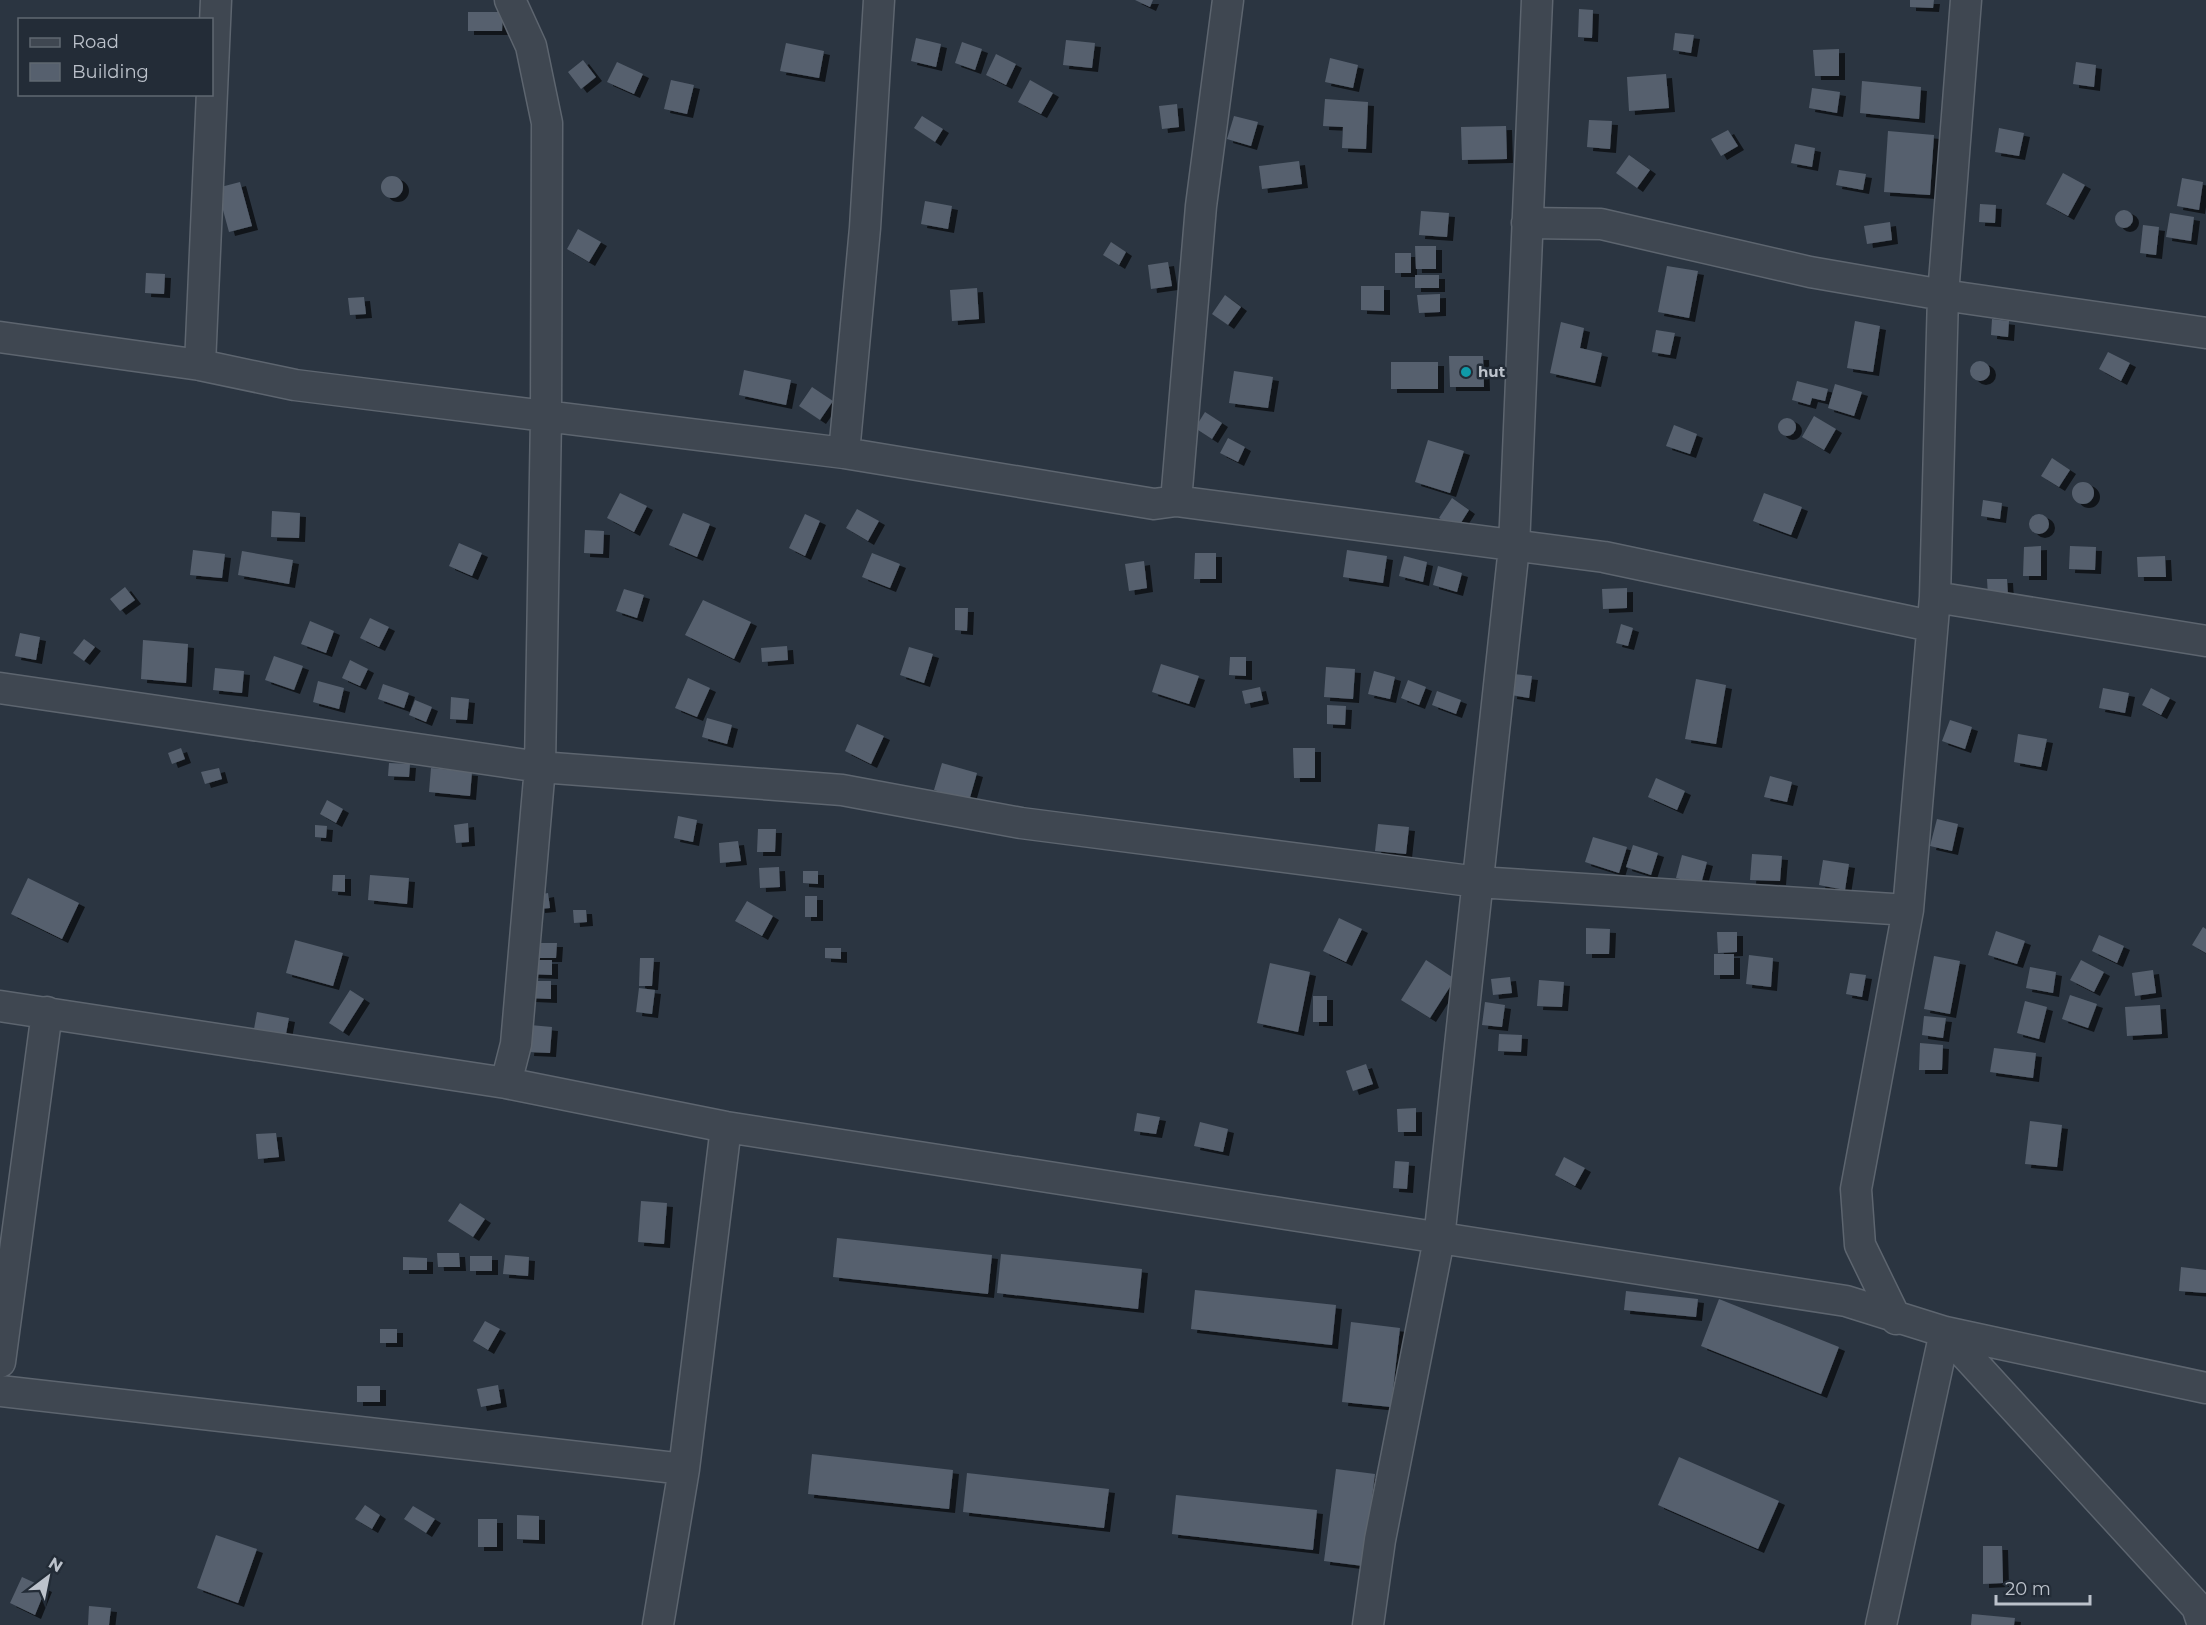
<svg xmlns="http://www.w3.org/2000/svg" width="2206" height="1625" font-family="Montserrat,sans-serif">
	<defs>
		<filter id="shadow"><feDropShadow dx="6" dy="4" stdDeviation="0" flood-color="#0009"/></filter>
	</defs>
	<rect width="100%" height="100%" fill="#2b3541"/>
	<path fill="#56606e" filter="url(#shadow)" d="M 1135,0 L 1153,0 L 1150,7 Z
		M 1910,0 L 1934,0 L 1933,8 L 1910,7 Z
		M 1579,9 L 1593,10 L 1592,38 L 1578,37 Z
		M 468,12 L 503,12 L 502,31 L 468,31 Z
		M 1675,33 L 1694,35 L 1691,53 L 1673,50 Z
		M 916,38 L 941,44 L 936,67 L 911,61 Z
		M 1066,40 L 1095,43 L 1092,68 L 1063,65 Z
		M 962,42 L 982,49 L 975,70 L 955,63 Z
		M 786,43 L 824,51 L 819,78 L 780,71 Z
		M 1839,49 L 1839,76 L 1815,76 L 1813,50 Z
		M 996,54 L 1016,64 L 1006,85 L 986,75 Z
		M 1330,58 L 1358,65 L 1353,88 L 1325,82 Z
		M 583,60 L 596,77 L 581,89 L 568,72 Z
		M 617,62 L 643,74 L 634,94 L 607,82 Z
		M 2076,62 L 2096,65 L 2094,87 L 2073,84 Z
		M 1666,74 L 1669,108 L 1629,111 L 1627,77 Z
		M 671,80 L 694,85 L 687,114 L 664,109 Z
		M 1030,80 L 1053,93 L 1041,114 L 1018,102 Z
		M 1862,81 L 1921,87 L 1919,119 L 1860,113 Z
		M 1812,88 L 1840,92 L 1837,113 L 1809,108 Z
		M 1325,99 L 1368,102 L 1366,149 L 1342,148 L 1343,127 L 1323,126 Z
		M 1177,104 L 1179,127 L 1162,129 L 1159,106 Z
		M 922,116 L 943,129 L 935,142 L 914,128 Z
		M 1234,116 L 1258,122 L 1251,146 L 1227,139 Z
		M 1589,120 L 1612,121 L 1610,149 L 1587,147 Z
		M 1506,126 L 1507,159 L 1462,160 L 1461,127 Z
		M 1999,128 L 2024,133 L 2019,156 L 1995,152 Z
		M 1728,130 L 1738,146 L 1721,156 L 1711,139 Z
		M 1888,131 L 1934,135 L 1930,195 L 1884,192 Z
		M 1795,144 L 1815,148 L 1812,167 L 1791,163 Z
		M 1629,155 L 1650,170 L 1637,188 L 1616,173 Z
		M 1299,161 L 1302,184 L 1262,189 L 1259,166 Z
		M 1839,170 L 1866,174 L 1863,190 L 1836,185 Z
		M 2063,173 L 2085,185 L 2068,216 L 2046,204 Z
		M381 187a11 11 0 1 1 22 0a11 11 0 1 1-22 0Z
		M 2182,178 L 2203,182 L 2199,210 L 2177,206 Z
		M 240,182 L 252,226 L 229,232 L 217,188 Z
		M 925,201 L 952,206 L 948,229 L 921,224 Z
		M 1980,204 L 1996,205 L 1995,223 L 1979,222 Z
		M2115 219a9 9 0 1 1 18 0a9 9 0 1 1-18 0Z
		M 1421,211 L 1449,213 L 1447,237 L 1419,235 Z
		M 2170,213 L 2194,217 L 2191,241 L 2166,237 Z
		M 1890,222 L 1892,240 L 1867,244 L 1864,226 Z
		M 2143,225 L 2159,227 L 2156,255 L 2140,253 Z
		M 578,229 L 601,242 L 589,262 L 567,249 Z
		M 1111,242 L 1126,252 L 1119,265 L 1103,255 Z
		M 1415,246 L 1436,246 L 1436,269 L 1416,269 Z
		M 1395,253 L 1411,253 L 1411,273 L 1395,273 Z
		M 1168,262 L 1172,286 L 1151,289 L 1148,265 Z
		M 1667,266 L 1698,271 L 1689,318 L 1658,312 Z
		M 146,273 L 165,274 L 164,294 L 145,293 Z
		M 1415,275 L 1439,275 L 1439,288 L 1415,288 Z
		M 1361,286 L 1384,286 L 1384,311 L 1361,310 Z
		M 977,288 L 979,319 L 952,321 L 950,290 Z
		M 1440,294 L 1440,312 L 1419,313 L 1417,295 Z
		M 1225,295 L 1241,307 L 1228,325 L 1212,314 Z
		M 364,297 L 366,314 L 350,315 L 348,298 Z
		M 1992,319 L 2009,321 L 2008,337 L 1991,335 Z
		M 1855,321 L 1880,326 L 1873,372 L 1847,368 Z
		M 1561,322 L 1584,328 L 1580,348 L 1602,353 L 1595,383 L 1550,373 Z
		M 1656,330 L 1675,333 L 1670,355 L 1652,352 Z
		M 2108,352 L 2130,363 L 2121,381 L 2099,369 Z
		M 1449,356 L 1483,356 L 1484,387 L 1450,387 Z
		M1970 371a10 10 0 1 1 20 0a10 10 0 1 1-20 0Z
		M 1391,362 L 1438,362 L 1438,389 L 1391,389 Z
		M 744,370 L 791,380 L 786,405 L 739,395 Z
		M 1234,371 L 1273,377 L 1268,408 L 1229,403 Z
		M 1797,381 L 1828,389 L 1825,401 L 1812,398 L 1810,405 L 1792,400 Z
		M 1835,384 L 1862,392 L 1854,416 L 1828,408 Z
		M 812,387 L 833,401 L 820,420 L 799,406 Z
		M 1205,412 L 1222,423 L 1212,439 L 1195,428 Z
		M 1814,416 L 1836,429 L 1824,450 L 1802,437 Z
		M1778 427a9 9 0 1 1 18 0a9 9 0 1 1-18 0Z
		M 1674,425 L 1697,434 L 1690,454 L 1666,446 Z
		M 1228,438 L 1245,447 L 1238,462 L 1220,453 Z
		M 1428,440 L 1464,451 L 1450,493 L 1415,482 Z
		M 2052,458 L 2070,470 L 2059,487 L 2041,476 Z
		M2072 493a11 11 0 1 1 22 0a11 11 0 1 1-22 0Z
		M 620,493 L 647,506 L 634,532 L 607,518 Z
		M 1764,493 L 1802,507 L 1791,535 L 1753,521 Z
		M 1452,498 L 1469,510 L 1457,529 L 1439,518 Z
		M 1983,500 L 2002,503 L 2000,519 L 1981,516 Z
		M 857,509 L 879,521 L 868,541 L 846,528 Z
		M 272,511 L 300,513 L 299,538 L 271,537 Z
		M 683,513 L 710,524 L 697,557 L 669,545 Z
		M2029 524a10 10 0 1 1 20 0a10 10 0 1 1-20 0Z
		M 805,514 L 820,521 L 805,556 L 789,548 Z
		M 585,530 L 604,531 L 603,554 L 584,553 Z
		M 459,543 L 482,553 L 472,576 L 449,566 Z
		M 2041,546 L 2041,576 L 2023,576 L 2024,547 Z
		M 2070,546 L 2096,547 L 2095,570 L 2069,569 Z
		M 193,550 L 225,554 L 222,578 L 190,575 Z
		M 1347,550 L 1387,556 L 1383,583 L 1343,577 Z
		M 242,551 L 293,560 L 289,584 L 238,575 Z
		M 872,553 L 900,564 L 890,588 L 862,577 Z
		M 1195,553 L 1216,553 L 1216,579 L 1194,579 Z
		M 1404,556 L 1427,562 L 1423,582 L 1399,576 Z
		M 2165,556 L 2166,577 L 2138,577 L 2137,557 Z
		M 1144,561 L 1147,588 L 1129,591 L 1125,564 Z
		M 1438,566 L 1462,573 L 1457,592 L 1433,585 Z
		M 1987,579 L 2007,579 L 2008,596 L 1988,596 Z
		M 125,587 L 135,600 L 120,611 L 110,599 Z
		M 1627,588 L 1627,608 L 1603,609 L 1602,589 Z
		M 624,589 L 644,595 L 637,618 L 616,611 Z
		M 703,600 L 751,622 L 734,659 L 685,635 Z
		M 955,608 L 968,608 L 967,631 L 955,630 Z
		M 370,618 L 389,627 L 379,647 L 360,638 Z
		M 310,621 L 334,631 L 326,653 L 301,644 Z
		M 1621,624 L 1633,628 L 1628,646 L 1616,643 Z
		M 20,633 L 40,637 L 36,660 L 15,656 Z
		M 84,639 L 95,647 L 84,661 L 73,653 Z
		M 143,640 L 188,644 L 186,683 L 141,679 Z
		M 787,646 L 788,660 L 762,662 L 761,648 Z
		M 909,647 L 933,654 L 924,683 L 900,675 Z
		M 274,656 L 303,666 L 294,690 L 265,680 Z
		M 1230,657 L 1246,657 L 1246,676 L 1229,675 Z
		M 350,660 L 368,669 L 360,686 L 342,678 Z
		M 1161,664 L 1199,676 L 1189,704 L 1152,692 Z
		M 1326,667 L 1355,669 L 1353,699 L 1324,697 Z
		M 215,668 L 244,671 L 242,693 L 213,690 Z
		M 1374,671 L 1395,677 L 1390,699 L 1368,694 Z
		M 1513,674 L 1532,676 L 1529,698 L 1511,695 Z
		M 688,678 L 710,688 L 697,717 L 675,708 Z
		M 1696,679 L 1726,685 L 1716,744 L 1685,739 Z
		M 1408,680 L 1426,687 L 1419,705 L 1401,698 Z
		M 318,681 L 344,688 L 339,709 L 313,702 Z
		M 383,684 L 409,693 L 404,708 L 378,699 Z
		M 1260,687 L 1263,700 L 1245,704 L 1242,691 Z
		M 2103,688 L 2129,693 L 2125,713 L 2099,708 Z
		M 2151,688 L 2170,698 L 2161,715 L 2142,705 Z
		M 1437,691 L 1461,700 L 1456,714 L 1432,705 Z
		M 451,697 L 469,699 L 467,720 L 450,719 Z
		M 415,700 L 432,707 L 426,722 L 409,715 Z
		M 1327,705 L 1346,706 L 1345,725 L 1327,724 Z
		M 707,718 L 732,725 L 727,744 L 702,737 Z
		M 1950,720 L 1972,727 L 1965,749 L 1942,741 Z
		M 857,724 L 884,736 L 871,764 L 845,751 Z
		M 2018,734 L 2047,739 L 2041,767 L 2014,762 Z
		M 181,748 L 185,759 L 172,764 L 168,753 Z
		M 1293,748 L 1315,748 L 1315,778 L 1294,778 Z
		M 389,763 L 410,764 L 409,777 L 388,776 Z
		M 942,763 L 977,773 L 969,801 L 934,790 Z
		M 219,768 L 222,779 L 205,784 L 201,772 Z
		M 431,768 L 472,772 L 470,796 L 429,792 Z
		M 1770,776 L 1792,782 L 1787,802 L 1764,797 Z
		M 1656,778 L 1685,791 L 1677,810 L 1648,797 Z
		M 327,800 L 343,809 L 336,823 L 320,814 Z
		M 678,816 L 697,820 L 693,842 L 674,838 Z
		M 1937,819 L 1958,824 L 1952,851 L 1930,846 Z
		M 468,823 L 469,842 L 456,843 L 454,825 Z
		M 1378,824 L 1409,827 L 1406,854 L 1375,851 Z
		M 315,825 L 327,826 L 326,838 L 315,837 Z
		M 758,829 L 776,829 L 775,852 L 757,852 Z
		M 1593,837 L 1627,847 L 1619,873 L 1585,862 Z
		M 738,841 L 741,861 L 720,863 L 719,843 Z
		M 1633,845 L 1658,853 L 1651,875 L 1626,867 Z
		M 1752,854 L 1782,856 L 1780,881 L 1750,880 Z
		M 1682,855 L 1707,862 L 1701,884 L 1676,878 Z
		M 1823,860 L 1849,864 L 1845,890 L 1819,885 Z
		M 779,867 L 780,887 L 760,888 L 759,868 Z
		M 803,871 L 818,871 L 818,884 L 803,883 Z
		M 333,875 L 345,875 L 345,892 L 332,891 Z
		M 370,875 L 409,878 L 407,904 L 368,900 Z
		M 28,878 L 79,903 L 62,939 L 11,914 Z
		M 548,893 L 550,908 L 539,909 L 538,895 Z
		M 805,896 L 817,896 L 817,917 L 805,917 Z
		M 747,901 L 773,916 L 762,936 L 735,921 Z
		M 573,910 L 586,910 L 587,922 L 574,923 Z
		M 1339,918 L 1362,929 L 1346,962 L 1323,951 Z
		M 2203,927 L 2206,929 L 2206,953 L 2192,945 Z
		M 1586,928 L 1610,929 L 1609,954 L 1586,954 Z
		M 1996,931 L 2025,941 L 2017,964 L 1988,955 Z
		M 1717,932 L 1737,932 L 1737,952 L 1718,953 Z
		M 2099,935 L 2124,946 L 2117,963 L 2092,951 Z
		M 295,940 L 343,953 L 333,986 L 286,973 Z
		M 533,943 L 557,943 L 556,958 L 533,958 Z
		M 825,948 L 841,948 L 841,959 L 825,958 Z
		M 1714,954 L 1734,954 L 1734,975 L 1714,975 Z
		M 1749,955 L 1773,958 L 1771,987 L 1746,984 Z
		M 1934,956 L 1960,961 L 1950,1014 L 1924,1009 Z
		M 640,958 L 654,958 L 652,986 L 639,986 Z
		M 529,960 L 552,960 L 552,975 L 529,974 Z
		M 1426,960 L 1455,979 L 1430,1018 L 1401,1000 Z
		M 2081,960 L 2104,972 L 2094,992 L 2070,980 Z
		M 1270,963 L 1310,972 L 1298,1032 L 1257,1023 Z
		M 2030,967 L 2056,972 L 2053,993 L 2026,988 Z
		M 2153,970 L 2156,993 L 2135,996 L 2132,973 Z
		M 1850,973 L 1866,975 L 1862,997 L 1846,994 Z
		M 1510,977 L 1512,993 L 1493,995 L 1491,979 Z
		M 1539,980 L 1564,982 L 1562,1007 L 1537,1006 Z
		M 529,981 L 551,981 L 551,999 L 529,998 Z
		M 639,988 L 655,990 L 652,1014 L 636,1012 Z
		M 350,990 L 364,999 L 343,1032 L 329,1023 Z
		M 2070,995 L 2097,1004 L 2088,1028 L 2062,1019 Z
		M 1313,996 L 1327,996 L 1327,1022 L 1313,1022 Z
		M 2025,1001 L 2047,1007 L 2039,1039 L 2017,1033 Z
		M 1485,1002 L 1505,1005 L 1502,1027 L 1482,1025 Z
		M 2160,1005 L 2162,1034 L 2127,1036 L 2125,1007 Z
		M 257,1012 L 289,1018 L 286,1034 L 254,1029 Z
		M 1924,1016 L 1946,1018 L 1943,1038 L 1922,1035 Z
		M 530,1025 L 552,1027 L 550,1053 L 528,1052 Z
		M 1499,1034 L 1522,1035 L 1521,1052 L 1498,1051 Z
		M 1920,1043 L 1943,1045 L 1942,1070 L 1919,1070 Z
		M 1994,1048 L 2036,1053 L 2033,1078 L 1990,1072 Z
		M 1366,1064 L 1373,1084 L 1353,1091 L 1346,1071 Z
		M 1416,1108 L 1416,1132 L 1398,1132 L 1397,1109 Z
		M 1137,1113 L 1160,1117 L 1156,1134 L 1134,1131 Z
		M 2030,1121 L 2062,1125 L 2057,1167 L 2025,1164 Z
		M 1200,1122 L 1228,1129 L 1223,1152 L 1194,1146 Z
		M 276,1133 L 279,1157 L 258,1159 L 256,1134 Z
		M 1564,1157 L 1585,1168 L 1575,1186 L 1555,1175 Z
		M 1395,1161 L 1409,1162 L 1407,1189 L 1393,1188 Z
		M 641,1201 L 667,1203 L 664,1244 L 638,1242 Z
		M 460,1203 L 485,1219 L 473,1237 L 448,1221 Z
		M 837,1238 L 992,1255 L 988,1294 L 833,1277 Z
		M 437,1253 L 459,1253 L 460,1267 L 438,1267 Z
		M 1001,1254 L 1142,1269 L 1138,1309 L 997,1293 Z
		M 505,1255 L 529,1257 L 528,1276 L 503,1274 Z
		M 470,1256 L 492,1256 L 492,1271 L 470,1271 Z
		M 403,1257 L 427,1258 L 427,1270 L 403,1270 Z
		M 2181,1267 L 2206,1270 L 2206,1293 L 2179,1291 Z
		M 1195,1290 L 1336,1305 L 1332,1345 L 1191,1329 Z
		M 1626,1291 L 1698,1299 L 1696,1317 L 1624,1310 Z
		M 1719,1299 L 1839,1347 L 1821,1394 L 1701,1346 Z
		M 485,1321 L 500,1329 L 488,1350 L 473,1341 Z
		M 1351,1322 L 1400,1328 L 1391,1407 L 1342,1402 Z
		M 380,1329 L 397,1329 L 397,1343 L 380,1343 Z
		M 498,1385 L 501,1403 L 481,1407 L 477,1389 Z
		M 357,1386 L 380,1386 L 380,1402 L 357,1402 Z
		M 812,1454 L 953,1470 L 949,1509 L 808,1494 Z
		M 1679,1457 L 1779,1501 L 1758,1549 L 1658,1505 Z
		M 1336,1469 L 1375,1474 L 1363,1566 L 1324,1561 Z
		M 967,1473 L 1109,1489 L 1104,1528 L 963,1512 Z
		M 1176,1495 L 1317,1510 L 1313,1550 L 1172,1534 Z
		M 365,1505 L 380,1515 L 372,1529 L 355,1519 Z
		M 413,1506 L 435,1519 L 426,1533 L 404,1519 Z
		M 517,1515 L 539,1516 L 539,1540 L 517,1539 Z
		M 478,1519 L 497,1519 L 497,1547 L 478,1547 Z
		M 216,1535 L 257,1549 L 238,1603 L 197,1588 Z
		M 1983,1546 L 2002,1546 L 2003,1583 L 1983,1584 Z
		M 22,1577 L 46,1588 L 35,1615 L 10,1603 Z
		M 89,1606 L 111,1608 L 109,1625 L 88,1625 Z
		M 1972,1614 L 2015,1618 L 2014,1625 L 1971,1625 Z"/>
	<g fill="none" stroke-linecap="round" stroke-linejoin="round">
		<defs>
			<path id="minor" d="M 1527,223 L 1601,224 L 1810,272 L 1943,295 L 2206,333
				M 0,337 L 200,365 L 295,385 L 844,453 L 1154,504 L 1176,501 L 1604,557 L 1931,626
				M 200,365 L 216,0
				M 844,453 L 865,228 L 879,0
				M 1176,501 L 1201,206 L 1228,0
				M 1935,597 L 2206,641
				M 0,688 L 540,767 L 842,790 L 1021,823 L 1478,882 L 1908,910
				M 0,1006 L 506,1083 L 726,1127 L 1846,1301 L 1945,1332 L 2206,1388
				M 506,1083 L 516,1044 L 540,767 L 546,417 L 547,123 L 531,46 L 510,0
				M 1896,1319 L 1860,1245 L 1856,1189 L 1908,910 L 1935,597 L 1943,295 L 1966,0
				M 1945,1332 L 2197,1607 L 2203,1625
				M 0,1362 L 47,1012
				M 0,1391 L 684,1469
				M 658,1625 L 684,1469 L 726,1127
				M 1368,1625 L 1380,1540 L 1439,1239 L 1514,547 L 1537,0
				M 1881,1625 L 1945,1332"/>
		</defs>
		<use href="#minor" stroke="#5d656f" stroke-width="33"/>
		<use href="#minor" stroke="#3f4751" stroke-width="30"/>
	</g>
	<circle fill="#0f9aa8" stroke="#232c37" stroke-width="2" cx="1466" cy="372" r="6"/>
	<g text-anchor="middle" stroke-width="5" stroke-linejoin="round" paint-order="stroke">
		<g font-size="15" font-weight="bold" fill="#bcc2cb" stroke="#232c37" text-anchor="start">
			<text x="1478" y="377">hut</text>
		</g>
	</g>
	<rect x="18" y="18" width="195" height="78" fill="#232c37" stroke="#606872" stroke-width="1.5"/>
	<rect x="30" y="38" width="30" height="9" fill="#3f4751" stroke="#606872" stroke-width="1.5"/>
	<text x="72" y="48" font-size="18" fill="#bcc2cb">Road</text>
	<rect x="30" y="63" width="30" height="18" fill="#56606e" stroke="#606872" stroke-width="1.5"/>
	<text x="72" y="78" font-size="18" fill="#bcc2cb">Building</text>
	<g transform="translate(48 1577) rotate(32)" stroke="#232c37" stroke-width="4.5" paint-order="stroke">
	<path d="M0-4.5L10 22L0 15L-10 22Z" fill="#bcc2cb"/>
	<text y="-9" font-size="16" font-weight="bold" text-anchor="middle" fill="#bcc2cb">N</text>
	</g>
	<path d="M1996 1595v9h94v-9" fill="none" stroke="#bcc2cb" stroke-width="3"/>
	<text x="2005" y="1595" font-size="18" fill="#bcc2cb" stroke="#232c37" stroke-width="4.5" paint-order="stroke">20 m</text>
</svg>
